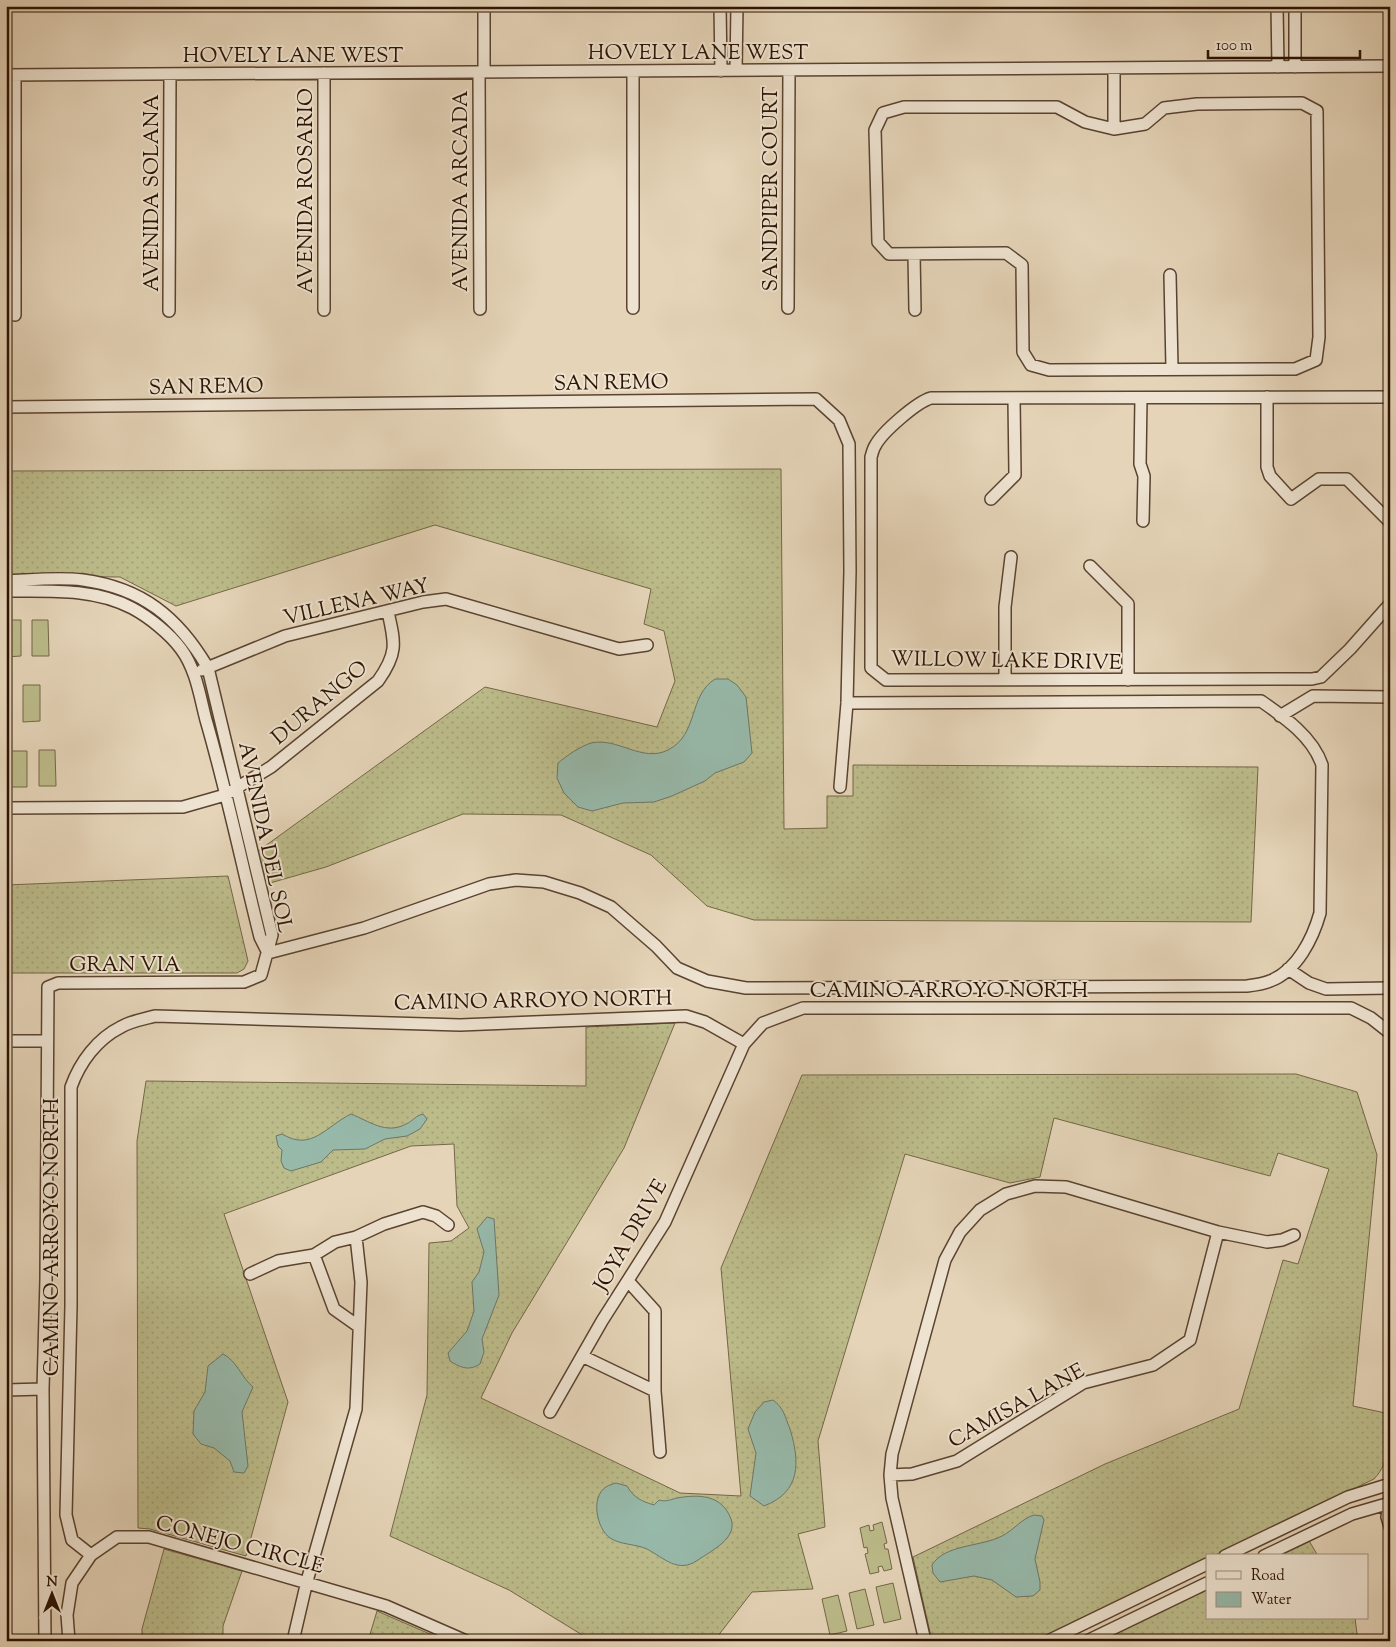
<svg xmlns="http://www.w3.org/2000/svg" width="1396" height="1647" font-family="'Sorts Mill Goudy',serif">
	<defs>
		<pattern id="grass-dots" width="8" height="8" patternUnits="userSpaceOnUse" patternTransform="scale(1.25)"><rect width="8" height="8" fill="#bcbb8a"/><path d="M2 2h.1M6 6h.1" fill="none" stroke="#a2a075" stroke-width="1.8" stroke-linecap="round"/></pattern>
	</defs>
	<rect width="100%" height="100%" fill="#e5d4b8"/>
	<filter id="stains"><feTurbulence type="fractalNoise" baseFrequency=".004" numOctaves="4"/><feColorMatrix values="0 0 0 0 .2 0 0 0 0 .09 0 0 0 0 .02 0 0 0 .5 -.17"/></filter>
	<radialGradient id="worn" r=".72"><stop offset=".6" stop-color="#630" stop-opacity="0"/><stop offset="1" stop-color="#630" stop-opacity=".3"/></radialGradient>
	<path fill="url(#grass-dots)" stroke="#746746" d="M 781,469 L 784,829 L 827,828 L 827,796 L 853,796 L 853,765 L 1258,767 L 1251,922 L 754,920 L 707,906 L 651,855 L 561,815 L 463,814 L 326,867 L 263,885 L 254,854 L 485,687 L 657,727 L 675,681 L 664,631 L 644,624 L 651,589 L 435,525 L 176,606 L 120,577 L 6,576 L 6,471 Z
		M 228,876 L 248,961 L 244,969 L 237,973 L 6,973 L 6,885 Z
		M 675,1023 L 624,1148 L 512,1333 L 481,1398 L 680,1493 L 741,1496 L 721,1268 L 802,1075 L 1296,1074 L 1357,1092 L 1377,1155 L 1353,1406 L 1390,1414 C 1390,1437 1391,1461 1374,1479 L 1213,1556 L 1207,1556 L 1207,1558 L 1035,1641 L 932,1641 L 913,1557 L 1105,1464 L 1239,1409 L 1283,1260 L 1298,1264 L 1329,1169 L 1278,1153 L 1270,1176 L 1054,1118 L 1040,1177 L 1010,1183 L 905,1154 L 818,1441 L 825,1527 L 798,1534 L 813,1589 L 752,1592 L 714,1641 L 592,1641 L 509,1590 L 390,1536 L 427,1395 L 429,1243 L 451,1241 L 469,1228 L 457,1206 L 454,1144 L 411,1146 L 224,1214 L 288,1402 L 246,1556 L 150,1529 L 138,1528 L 137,1141 L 146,1081 L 586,1086 L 586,1027 Z
		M 1308,1539 L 1318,1556 L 1274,1556 Z
		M 164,1549 L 242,1571 L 223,1626 L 223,1641 L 142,1641 L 142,1629 Z
		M 1207,1588 L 1207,1618 L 1355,1618 L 1358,1641 L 1099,1641 Z
		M 377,1611 L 446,1641 L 368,1641 Z"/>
	<path fill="#bcbb8a" stroke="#746746" d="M 6,620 L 21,620 L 21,656 L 6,657 Z
		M 32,620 L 48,620 L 49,656 L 32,656 Z
		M 23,685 L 40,685 L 40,721 L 23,722 Z
		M 39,750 L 55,750 L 56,786 L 39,786 Z
		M 10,751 L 27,751 L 27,787 L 10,787 Z
		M 882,1522 L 887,1543 L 884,1544 L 885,1549 L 888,1549 L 892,1569 L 884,1571 L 882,1566 L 878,1567 L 879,1572 L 870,1574 L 865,1554 L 868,1553 L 867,1547 L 864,1548 L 860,1528 L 869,1525 L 870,1531 L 874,1530 L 873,1525 Z
		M 893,1583 L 901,1619 L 884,1623 L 876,1587 Z
		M 865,1589 L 874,1625 L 857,1629 L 849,1593 Z
		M 838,1595 L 847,1631 L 830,1635 L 822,1599 Z"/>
	<path fill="#97b9aa" stroke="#6c7767" d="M 715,679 L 728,679 L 737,685 L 746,697 L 752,753 L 744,762 L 715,773 L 705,781 L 672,796 L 654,802 L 623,803 L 592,811 L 578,807 L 564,793 L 557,778 L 558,763 C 568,755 579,747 591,743 C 618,737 642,763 668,750 C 699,734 688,696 715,679 Z
		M 351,1114 C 369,1121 386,1135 406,1124 C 413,1121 415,1116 423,1114 L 427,1119 L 420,1129 L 407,1136 L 385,1139 L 365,1149 L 333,1150 L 321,1162 L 291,1171 L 284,1168 L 281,1161 L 282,1150 L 278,1146 L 276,1136 L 282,1134 C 312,1152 326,1126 351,1114 Z
		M 487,1217 L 494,1219 L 499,1295 L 482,1339 L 484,1352 L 480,1364 C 469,1371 461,1368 450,1361 L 448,1353 L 467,1331 L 474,1311 L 472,1282 L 479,1272 L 484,1252 L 477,1229 Z
		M 223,1354 C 237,1361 241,1377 253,1387 L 242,1412 L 248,1466 L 244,1473 L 234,1472 L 230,1461 L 214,1448 L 201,1444 L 193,1434 L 194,1411 L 205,1392 L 208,1366 Z
		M 773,1400 C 784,1408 785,1417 790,1429 C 800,1462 801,1492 764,1506 L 750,1496 L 756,1453 L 748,1429 L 755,1412 L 764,1402 Z
		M 616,1483 L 627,1486 C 634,1498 641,1501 654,1505 L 659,1500 C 666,1502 669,1500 677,1498 C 700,1494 722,1495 731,1519 C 738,1538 711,1551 698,1560 C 678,1574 664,1558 647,1549 C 636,1544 621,1545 610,1538 C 597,1529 590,1497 606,1487 C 609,1485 613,1484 616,1483 Z
		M 1034,1515 L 1042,1516 L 1044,1520 L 1035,1559 L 1040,1582 L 1040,1590 L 1033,1596 L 1016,1597 L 992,1580 L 974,1576 L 940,1582 L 933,1573 L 932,1565 C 945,1544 981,1547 1002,1536 C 1014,1530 1021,1519 1034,1515 Z"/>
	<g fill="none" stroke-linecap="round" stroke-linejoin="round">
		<defs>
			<path id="minor" d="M 720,6 L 721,71
				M 1277,6 L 1278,67
				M 1295,6 L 1295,67
				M 1114,68 L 1114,129
				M 736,70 L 737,6
				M 633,71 L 633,308
				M 479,72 L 480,309
				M 484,72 L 484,6
				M 324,73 L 324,310
				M 6,75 L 1390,66
				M 1302,103 L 1317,111 L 1319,337 L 1316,360 L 1295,369 L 1049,370 L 1031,365 L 1023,352 L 1022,265 L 1006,253 L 889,254 L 878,242 L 875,130 L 883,113 L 904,107 L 1057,107 L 1085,122 L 1114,129 L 1145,124 L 1164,108 L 1197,104 Z
				M 914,254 L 915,310
				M 1170,275 L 1172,368
				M 788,308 L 789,70
				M 169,311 L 170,74
				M 15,315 L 15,75
				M 1267,397 L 1267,467 L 1270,476 L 1291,499 L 1319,479 L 1347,479 L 1390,522
				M 1390,397 L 931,398 C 917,402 882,432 875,446 C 873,449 872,454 871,457 L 871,668 L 886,680 L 1312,679 L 1321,677 L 1350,649 L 1390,604
				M 1141,398 L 1140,464 L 1144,476 L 1143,521
				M 6,407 L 816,399 L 839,420 L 849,444 L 850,571 L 847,703 L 840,787
				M 991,499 L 1015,475 L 1014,399
				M 1090,566 L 1128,604 L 1128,680
				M 6,581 C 31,580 58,577 83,580 C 142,588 178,617 208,668 L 272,935 L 261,975 L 244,982 L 58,983 L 48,987 L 46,1279 L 43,1389 L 45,1641
				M 6,591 C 49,591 94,588 132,608 C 149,617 170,634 181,649 C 196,669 200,697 206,720 C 227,792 242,865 260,937 L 268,953
				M 202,670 L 285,636 L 423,602 L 446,599 L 619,649 L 647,645
				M 1005,680 L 1005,607 L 1011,557
				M 1280,716 L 1313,696 L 1390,697
				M 6,808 L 183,807 L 225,795 L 271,767 L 378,681 C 398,653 395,643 388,612
				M 268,953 L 364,928 L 489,884 L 516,880 L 544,882 L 580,893 L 611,907 L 656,946 L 677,968 L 707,981 L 746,988 L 1247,986 C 1255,985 1263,984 1270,981 C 1297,971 1313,938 1320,913 L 1322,765 C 1313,737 1284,717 1261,701 L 847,703
				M 1288,969 L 1309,983 L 1326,989 L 1390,988
				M 6,1041 L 47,1041
				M 314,1255 L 334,1309 L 358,1326
				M 250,1274 L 278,1261 L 314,1255 L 335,1242 L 356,1237 L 384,1224 L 423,1212 L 436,1216 L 448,1225
				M 628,1281 L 655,1311 L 655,1391 L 660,1452
				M 584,1357 L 655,1391
				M 6,1390 L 43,1389
				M 550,1412 L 602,1321 L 665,1222 L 744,1044
				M 890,1475 L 912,1474 L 957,1461 L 1083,1383 L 1153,1365 L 1190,1340 L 1218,1232
				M 1390,1497 L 1387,1517 L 1390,1527
				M 91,1555 L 72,1540 L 66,1515 L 71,1306 L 71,1087 C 80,1062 97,1039 121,1027 C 131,1021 144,1019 155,1016 L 460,1025 L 686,1016 L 705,1022 L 744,1044 L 763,1023 L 803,1008 L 1351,1008 L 1371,1018 L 1390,1033
				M 1225,1556 L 1348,1497 L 1390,1484
				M 1264,1556 L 1352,1514 L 1390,1503
				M 69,1641 L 67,1615 L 72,1583 L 91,1555 L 117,1537 L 149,1537 L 386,1606 L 466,1641
				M 293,1641 L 307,1581 L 356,1409 L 361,1282 L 356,1237
				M 925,1641 L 892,1498 L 890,1475 L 892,1454 L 945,1260 L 960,1232 L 980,1210 L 1006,1194 L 1035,1186 L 1066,1187 L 1218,1232 L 1267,1242 L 1282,1240 L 1294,1235
				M 1048,1641 L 1207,1564
				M 1087,1641 L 1207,1583"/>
		</defs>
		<use href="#minor" stroke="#5a4330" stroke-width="14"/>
		<use href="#minor" stroke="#eee3d1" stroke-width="11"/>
	</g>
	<g text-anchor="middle" stroke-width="4" stroke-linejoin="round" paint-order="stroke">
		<g font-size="21" fill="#2c1302" stroke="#eee3d1">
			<text x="698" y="59">HOVELY LANE WEST</text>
			<text x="293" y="62">HOVELY LANE WEST</text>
			<text transform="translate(770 189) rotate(-90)" y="7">SANDPIPER COURT</text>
			<text transform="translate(305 191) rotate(-90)" y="7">AVENIDA ROSARIO</text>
			<text transform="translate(460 191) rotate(-90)" y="7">AVENIDA ARCADA</text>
			<text transform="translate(151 193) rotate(-90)" y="7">AVENIDA SOLANA</text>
			<text transform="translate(611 382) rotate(-1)" y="7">SAN REMO</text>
			<text transform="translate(206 386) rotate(-1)" y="7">SAN REMO</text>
			<text transform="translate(356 601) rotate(-13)" y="7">VILLENA WAY</text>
			<text transform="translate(1006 660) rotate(1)" y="7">WILLOW LAKE DRIVE</text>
			<text transform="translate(319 702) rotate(-40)" y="7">DURANGO</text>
			<text transform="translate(266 837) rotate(78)" y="7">AVENIDA DEL SOL</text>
			<text x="125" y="971">GRAN VIA</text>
			<text x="949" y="997">CAMINO ARROYO NORTH</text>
			<text transform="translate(533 1000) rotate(-1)" y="7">CAMINO ARROYO NORTH</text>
			<text transform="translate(630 1235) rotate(-60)" y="7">JOYA DRIVE</text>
			<text transform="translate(51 1237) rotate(-90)" y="7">CAMINO ARROYO NORTH</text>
			<text transform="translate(1016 1405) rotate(-29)" y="7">CAMISA LANE</text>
			<text transform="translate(240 1544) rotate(15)" y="7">CONEJO CIRCLE</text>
		</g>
	</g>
	<rect width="1396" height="1647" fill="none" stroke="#e5d4b8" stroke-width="25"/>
	<rect x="8" y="8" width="1381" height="1632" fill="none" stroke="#2c1302" stroke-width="2.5"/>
	<rect x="12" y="12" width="1371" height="1622" fill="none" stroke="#2c1302"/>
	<rect x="1206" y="1554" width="162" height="65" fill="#eee3d1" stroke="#a0907e"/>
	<rect x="1216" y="1571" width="25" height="8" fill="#eee3d1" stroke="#a0907e"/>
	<text x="1251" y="1580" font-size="15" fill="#2c1302">Road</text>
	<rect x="1216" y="1592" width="25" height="15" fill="#97b9aa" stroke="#a0907e"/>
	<text x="1251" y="1604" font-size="15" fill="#2c1302">Water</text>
	<g transform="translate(52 1594)" stroke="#eee3d1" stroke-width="4" paint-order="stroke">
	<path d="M0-4L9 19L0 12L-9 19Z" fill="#2c1302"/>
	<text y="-8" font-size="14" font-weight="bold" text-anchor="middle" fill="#2c1302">N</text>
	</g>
	<path d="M1208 50v8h152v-8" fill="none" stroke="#2c1302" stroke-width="2.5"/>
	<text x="1216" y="50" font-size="15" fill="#2c1302" stroke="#eee3d1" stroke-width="4" paint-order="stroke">100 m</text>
	<rect width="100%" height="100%" filter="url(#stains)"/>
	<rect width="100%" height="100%" fill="url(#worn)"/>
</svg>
